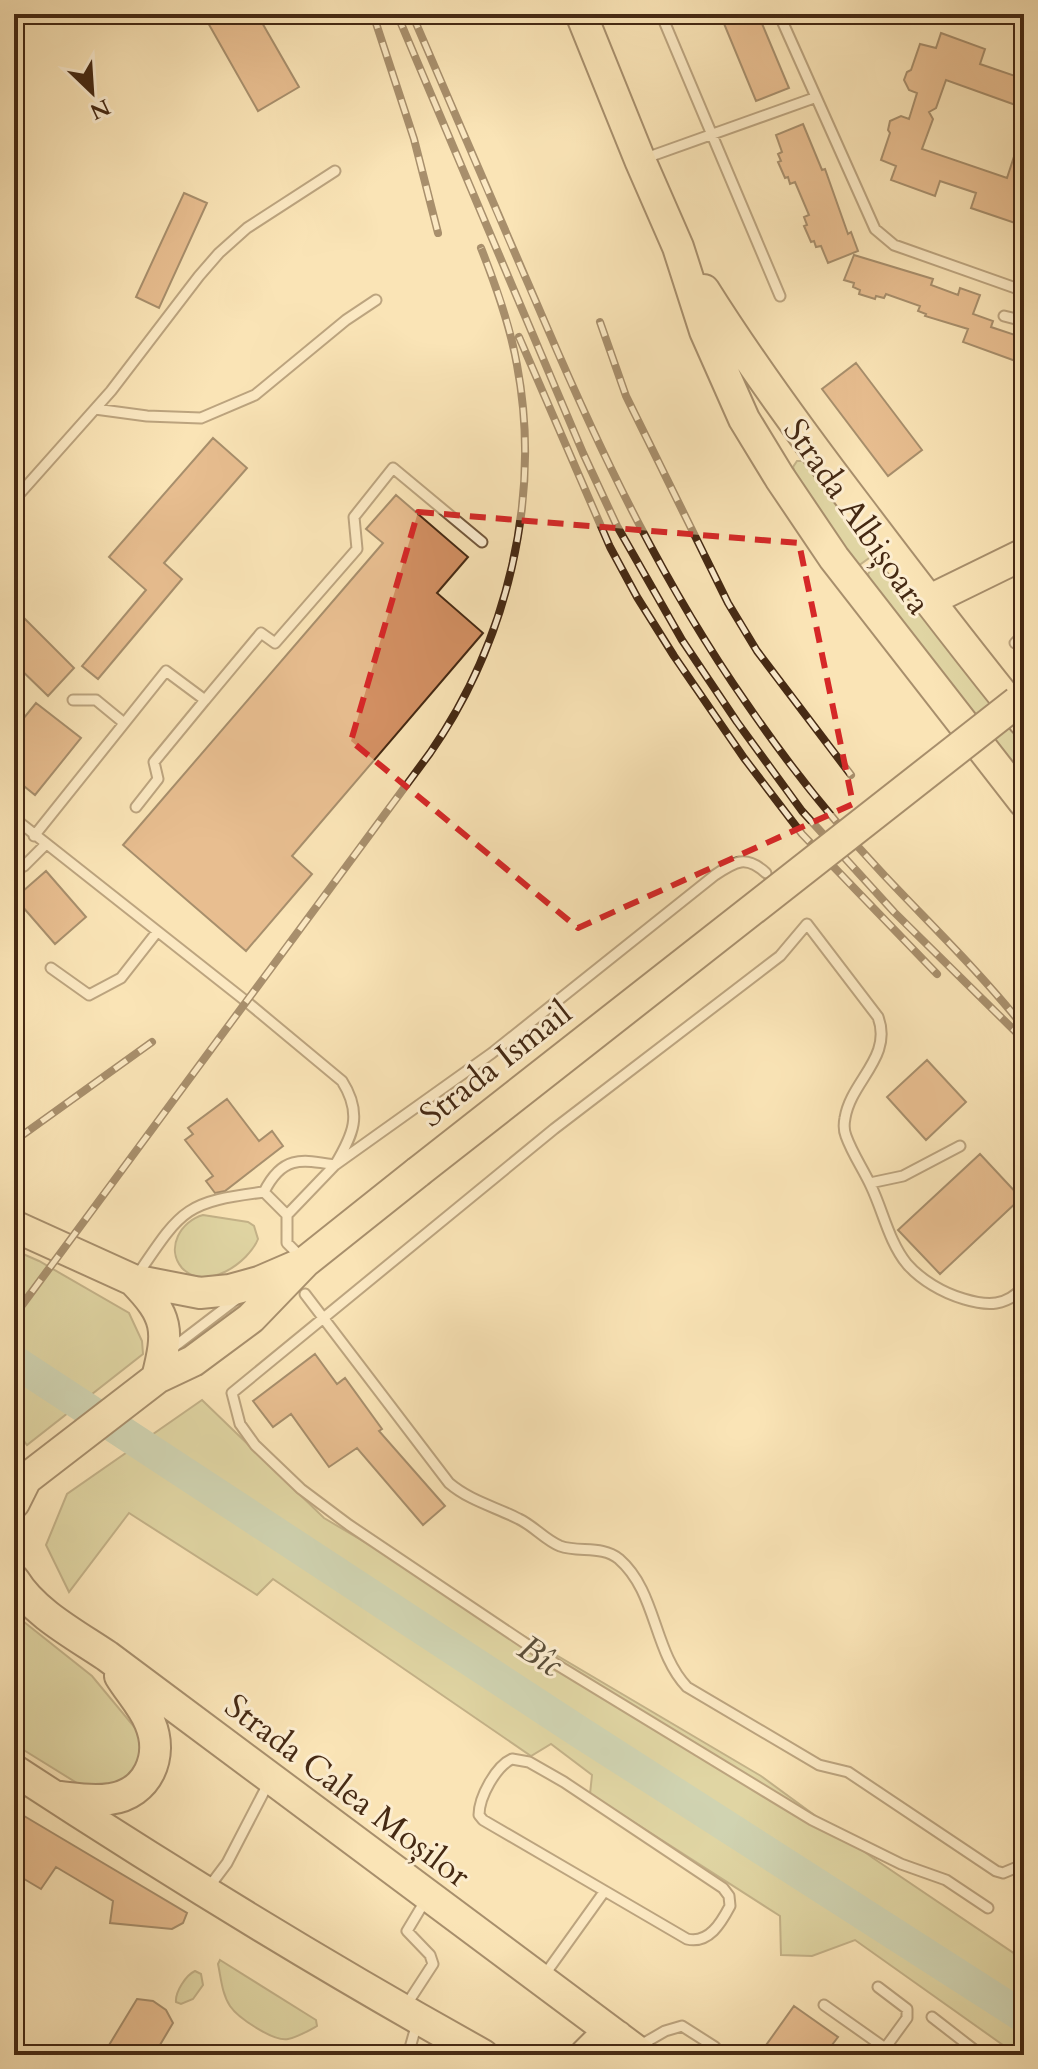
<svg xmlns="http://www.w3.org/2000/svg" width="1038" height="2069" font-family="Cardo,serif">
	<rect width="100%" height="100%" fill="#fae4b6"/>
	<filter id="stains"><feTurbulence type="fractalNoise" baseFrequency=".0025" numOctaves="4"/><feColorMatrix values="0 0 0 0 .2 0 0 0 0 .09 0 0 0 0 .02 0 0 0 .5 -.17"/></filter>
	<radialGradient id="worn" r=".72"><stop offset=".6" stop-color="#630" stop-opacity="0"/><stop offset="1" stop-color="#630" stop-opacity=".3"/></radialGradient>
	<path fill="#c1c38c" stroke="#837650" stroke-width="2" d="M 797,461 L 803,461 L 811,468 L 876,553 L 858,566 L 797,478 L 793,467 Z
		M 881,564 L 889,567 L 1024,740 L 1024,779 L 870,581 L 868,574 L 873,567 Z
		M 203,1215 L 248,1222 L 254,1226 L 258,1239 C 249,1262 206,1293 182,1268 C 165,1248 181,1221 203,1215 Z
		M 14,1250 L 39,1261 L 129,1313 L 142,1341 L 143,1354 L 27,1445 L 14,1428 Z
		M 202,1400 L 324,1518 L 761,1776 L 873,1858 L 1024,1960 L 1024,2055 L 1017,2055 L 855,1940 L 812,1956 L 781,1955 L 780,1916 L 590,1794 L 592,1775 L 551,1744 L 531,1756 L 273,1579 L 257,1595 L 129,1513 L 69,1592 L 46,1545 L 67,1494 Z
		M 14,1614 L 92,1676 L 141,1735 L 146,1747 L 126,1784 L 85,1788 L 14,1744 Z
		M 220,1960 L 316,2020 L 317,2026 C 308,2031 298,2037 288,2039 C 274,2042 238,2018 230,2006 C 222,1994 221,1978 218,1964 Z
		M 195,1971 L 201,1974 L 203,1985 L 193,1999 L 181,2004 L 176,2002 C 175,1992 186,1975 195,1971 Z"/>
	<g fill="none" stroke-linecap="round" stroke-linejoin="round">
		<path stroke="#9ebfab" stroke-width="32" d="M 14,1361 L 578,1731 L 1024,2017"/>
	</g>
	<path fill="#d39063" stroke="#452913" stroke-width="2" d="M 203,14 L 257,14 L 299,87 L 258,111 Z
		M 720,14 L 758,14 L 789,88 L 756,101 Z
		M 941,33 L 985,49 L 980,64 L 1024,79 L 1024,108 L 946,80 L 936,108 L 929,112 L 933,119 L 922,149 L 1007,178 L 1021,135 L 1024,135 L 1024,208 L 1020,207 L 1015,223 L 971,208 L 976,193 L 940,181 L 935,196 L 891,180 L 896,166 L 881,160 L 890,133 L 888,130 L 890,121 L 901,116 L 909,119 L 917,93 L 909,90 L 904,80 L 907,72 L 911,70 L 920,44 L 936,48 Z
		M 803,124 L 822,170 L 825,169 L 848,234 L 851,232 L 858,251 L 828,263 L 821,246 L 816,247 L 814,241 L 811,242 L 804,226 L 807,225 L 804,217 L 809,215 L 795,182 L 790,184 L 788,177 L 785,178 L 778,162 L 781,161 L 778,154 L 782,152 L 776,135 Z
		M 184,193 L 207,203 L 159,308 L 136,297 Z
		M 854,255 L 933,279 L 931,285 L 958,295 L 960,288 L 980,295 L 973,314 L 993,321 L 991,327 L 1024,338 L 1024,364 L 963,342 L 968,329 L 925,316 L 926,314 L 918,311 L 920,306 L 886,294 L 884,298 L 876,296 L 875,299 L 859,294 L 860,290 L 853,287 L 854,283 L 844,280 Z
		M 856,363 L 922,450 L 888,476 L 822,389 Z
		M 213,438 L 247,468 L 164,563 L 182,579 L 98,679 L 82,666 L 146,590 L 109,557 Z
		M 396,495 L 468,557 L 437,593 L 483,633 L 292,856 L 312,874 L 246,951 L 123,845 L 383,543 L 366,529 Z
		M 14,608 L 74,668 L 48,696 L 14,663 Z
		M 36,703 L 81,738 L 35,795 L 14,778 L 14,730 Z
		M 46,871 L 86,917 L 55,944 L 15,898 Z
		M 927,1060 L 966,1102 L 926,1140 L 887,1097 Z
		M 227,1099 L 259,1141 L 272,1131 L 283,1146 L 225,1191 L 215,1193 L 206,1181 L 213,1176 L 185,1140 L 193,1134 L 188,1128 Z
		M 980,1154 L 1021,1198 L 940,1274 L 898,1230 Z
		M 315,1354 L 337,1384 L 345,1378 L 382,1429 L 379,1431 L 445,1506 L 423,1525 L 357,1448 L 329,1467 L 291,1414 L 273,1427 L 253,1401 Z
		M 14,1810 L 187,1913 L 183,1923 L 172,1929 L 110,1923 L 113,1901 L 56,1867 L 41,1889 L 14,1873 Z
		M 137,1999 L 153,2001 L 166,2010 L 173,2023 L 154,2055 L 103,2055 Z
		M 794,2006 L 838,2037 L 832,2045 L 846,2055 L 759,2055 Z"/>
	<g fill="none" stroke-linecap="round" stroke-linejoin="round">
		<defs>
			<path id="service" d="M 661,14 L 780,296
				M 779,14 L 875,229 L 894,245 L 1024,291
				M 643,159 L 814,98
				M 1004,316 L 1024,321
				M 95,409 L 147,416 L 201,418 L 255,395 L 346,320 L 376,300
				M 14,500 L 111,391 L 199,276 L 219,253 L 247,228 L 335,171
				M 1015,643 L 1024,634
				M 73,700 L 96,700 L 124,723
				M 136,807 L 158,779 L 154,762 L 205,700
				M 14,818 L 247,1002 L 342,1081 C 363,1114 353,1135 335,1165 C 300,1159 282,1156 264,1192 L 287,1215
				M 34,836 L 166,671 L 205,700 L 261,633 L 275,643 L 357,549 L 354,517 L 393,468 L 482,542
				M 14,871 L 24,866 L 45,845
				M 51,968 L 89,995 L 121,978 L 157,932
				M 870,1183 L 903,1176 L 960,1146
				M 303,1259 L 287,1243 L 287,1215 L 335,1165 L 492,1053 L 715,875 C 736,861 746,855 766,873
				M 138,1274 C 182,1209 185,1202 264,1192
				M 305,1294 L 449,1483 C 470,1501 496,1507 519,1519 C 534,1526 545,1540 560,1546 C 579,1553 602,1545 619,1559 C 657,1592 653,1651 687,1687 L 819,1765 L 848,1772 L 996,1871 L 1003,1873 L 1015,1868
				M 170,1350 L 238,1298
				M 512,1759 L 529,1762 L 564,1782 L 723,1888 L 729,1896 L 730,1906 C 721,1923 709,1944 687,1939 L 483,1820 L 479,1815 C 479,1797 496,1766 512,1759 Z
				M 209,1887 L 227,1863 L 269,1782
				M 988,1908 L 946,1880 L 901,1864 L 812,1820 L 559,1666 L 349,1525 L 301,1489 L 255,1445 L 240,1424 L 232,1393 L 554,1129 L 780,956 L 807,924 L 878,1017 C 893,1057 851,1081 845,1118 C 844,1123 844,1131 846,1136 C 852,1153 863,1169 871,1186 C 883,1211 889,1242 907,1264 C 921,1280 943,1293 964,1299 C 987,1306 1007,1307 1024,1286
				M 543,1977 L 604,1892
				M 878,1987 L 907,2009 L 907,2018 L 880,2055
				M 824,2005 L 885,2048
				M 405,2007 L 433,1964 L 430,1955 L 407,1931 L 425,1901
				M 932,2017 L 981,2055
				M 639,2046 L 665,2031 L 682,2026 L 715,2047 L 720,2055
				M 408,2055 L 417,2023"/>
			<path id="primary" d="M 581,14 L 640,160 L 678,247 L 705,331 L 744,419 L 780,478 L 834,558 L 1024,802
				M 704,290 C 753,368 807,441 863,514 C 916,584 969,653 1024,721
				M 928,601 L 1024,554
				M 14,1226 L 133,1280 L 200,1293 L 230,1290 L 259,1282 L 296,1266
				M 133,1280 C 169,1317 169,1330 157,1378
				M 14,1503 L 26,1479 L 157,1378 L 193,1361 L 251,1318 L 305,1262 L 418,1172
				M 14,1580 C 34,1613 76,1635 107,1656 L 642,2055
				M 14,1770 C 167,1870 323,1966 483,2055
				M 60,1797 C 77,1799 93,1802 110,1799 C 148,1794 164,1756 150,1723 C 144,1707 129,1691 120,1676
				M 585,2055 L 596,2044 L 617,2036"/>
		</defs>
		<use href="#service" stroke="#72583c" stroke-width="13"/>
		<use href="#primary" stroke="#452913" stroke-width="34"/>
		<use href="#service" stroke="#fcedd0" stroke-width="9"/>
		<use href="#primary" stroke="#fae4b6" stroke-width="30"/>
		<defs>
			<path id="rail" d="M 373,14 L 414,139 L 438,233
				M 397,14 L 583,453 L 617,526 L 682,640 L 737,722 L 802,811 L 894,912 L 1024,1040
				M 412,14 C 457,118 501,222 546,325 C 603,458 664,585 747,704 C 788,764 833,821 883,874 C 930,924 979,971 1022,1025
				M 600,322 L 626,396 L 728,603 L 757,651 L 851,775
				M 519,337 L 610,547 L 637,597 L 674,656 L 744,758 L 802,834 L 937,974
				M 17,1139 L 152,1042
				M 14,1316 L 430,753 C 507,642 542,498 517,365 C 510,325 496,286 481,248"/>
		</defs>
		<use href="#rail" stroke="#452913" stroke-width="8"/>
		<use href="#rail" stroke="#fcedd0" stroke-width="5" stroke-dasharray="15" stroke-linecap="butt"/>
		<defs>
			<path id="primary-bridge" d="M 418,1172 L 1017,702"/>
		</defs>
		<use href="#primary-bridge" stroke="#452913" stroke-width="34" stroke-linecap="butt"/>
		<use href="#primary-bridge" stroke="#fae4b6" stroke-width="30"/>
	</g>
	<path d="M0 0H1038V2069H0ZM 418,512 L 799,543 L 853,804 L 578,928 L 351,741 Z" fill="#fae4b6" fill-opacity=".55" fill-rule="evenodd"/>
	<path fill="none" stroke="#d62828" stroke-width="6" stroke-dasharray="16 10" stroke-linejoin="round" d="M 418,512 L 799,543 L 853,804 L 578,928 L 351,741 Z"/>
	<g text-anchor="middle" stroke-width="6" stroke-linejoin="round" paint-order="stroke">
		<g font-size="34" fill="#452913" stroke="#fcedd0">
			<text transform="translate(858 516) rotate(55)" y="12">Strada Albișoara</text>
			<text transform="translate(495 1063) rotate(-38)" y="12">Strada Ismail</text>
			<text transform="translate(348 1790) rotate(37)" y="12">Strada Calea Moșilor</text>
		</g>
		<g font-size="36" font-style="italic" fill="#5b4e39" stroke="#fcedd0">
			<text transform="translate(541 1655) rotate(33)" y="13">Bîc</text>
		</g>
	</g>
	<rect width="1038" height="2069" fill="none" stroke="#fae4b6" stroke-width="48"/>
	<rect x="16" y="16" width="1006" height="2037" fill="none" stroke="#452913" stroke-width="4"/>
	<rect x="24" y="24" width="990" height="2021" fill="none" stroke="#452913" stroke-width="2"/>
	<g transform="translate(92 92) rotate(155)" stroke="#fcedd0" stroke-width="6" paint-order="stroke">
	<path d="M0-6L14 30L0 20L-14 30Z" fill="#452913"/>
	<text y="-12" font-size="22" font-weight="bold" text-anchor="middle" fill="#452913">N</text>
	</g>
	<rect width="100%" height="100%" filter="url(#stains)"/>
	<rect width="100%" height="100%" fill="url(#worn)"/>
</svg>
